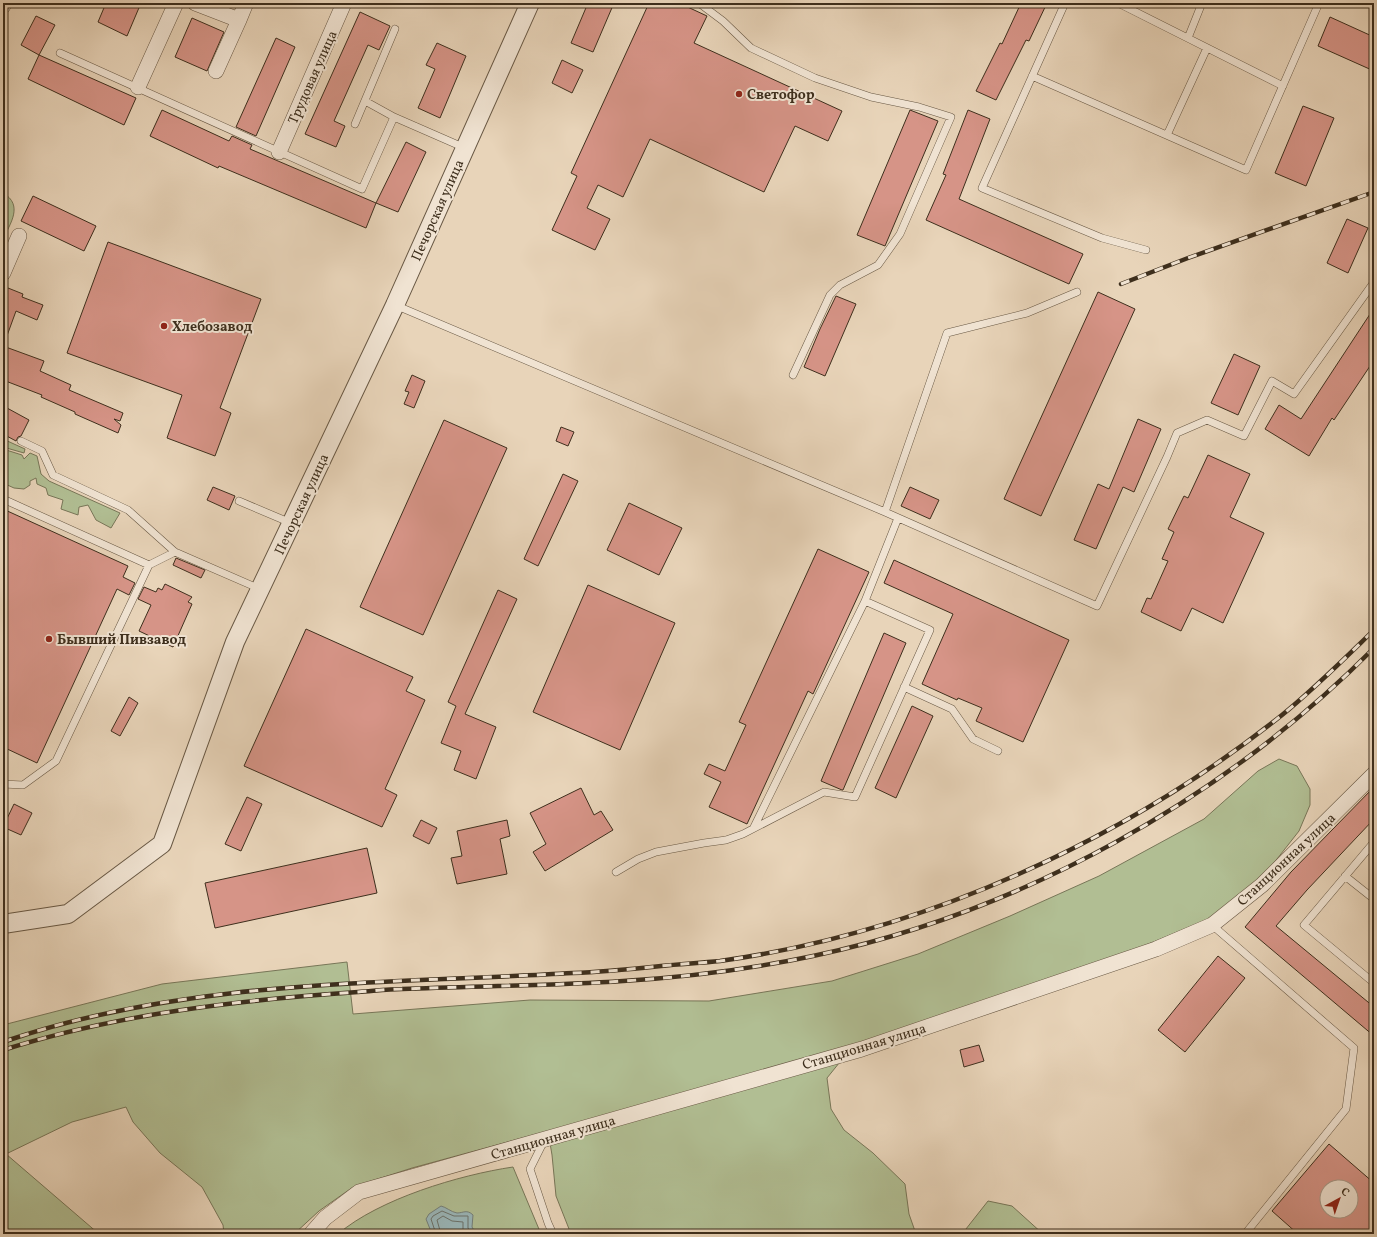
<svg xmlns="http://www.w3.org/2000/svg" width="1377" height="1237" font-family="Vollkorn,serif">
	<rect width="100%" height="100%" fill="#e8d4b9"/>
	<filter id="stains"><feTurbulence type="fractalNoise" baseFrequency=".005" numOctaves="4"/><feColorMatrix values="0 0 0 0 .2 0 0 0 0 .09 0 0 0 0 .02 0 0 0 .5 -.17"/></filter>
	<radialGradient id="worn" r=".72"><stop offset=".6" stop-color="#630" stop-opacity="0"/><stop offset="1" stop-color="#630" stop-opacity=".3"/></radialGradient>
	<path fill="#b1be93" stroke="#787658" d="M 3,193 C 24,205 10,224 3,239 Z
		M 3,439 L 25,449 L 24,453 L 3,447 Z
		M 3,449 L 22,455 L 24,459 L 30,453 L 37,456 L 41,474 L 49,481 L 120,513 L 111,528 L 96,520 L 88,505 L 79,507 L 78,515 L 61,509 L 63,500 L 48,495 L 46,488 L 37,484 L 36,478 L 30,481 L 30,485 L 24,489 L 14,488 L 3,483 Z
		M 1279,759 L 1297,766 L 1310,789 L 1310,805 L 1299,831 L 1251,892 L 1206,920 L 1127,953 L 848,1052 L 827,1078 L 831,1109 L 844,1130 L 873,1153 L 905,1184 L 909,1214 L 916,1234 L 571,1234 L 556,1196 L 552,1155 L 548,1131 L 412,1168 L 353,1187 L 319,1211 L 294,1234 L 224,1234 L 223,1225 L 202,1187 L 160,1153 L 133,1122 L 126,1107 L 72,1122 L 6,1154 L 99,1234 L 3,1234 L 3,1025 L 162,984 L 347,962 L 353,1014 L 530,1000 L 709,1001 L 832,981 L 918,954 L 1010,916 L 1099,876 L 1204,819 L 1258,771 Z
		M 513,1167 L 541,1234 L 338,1234 C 379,1199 459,1175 513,1167 Z
		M 988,1201 L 1012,1206 L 1043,1234 L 962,1234 Z"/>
	<path fill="#9ab6b8" stroke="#75807a" d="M 441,1206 C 446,1207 451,1212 457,1213 C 463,1213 467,1209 473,1215 L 472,1227 L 475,1232 L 475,1234 L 432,1234 L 426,1219 L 429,1214 Z"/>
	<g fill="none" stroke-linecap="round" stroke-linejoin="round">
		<path stroke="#6c726a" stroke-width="1" d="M 436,1234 L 431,1219 L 433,1216 L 442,1211 L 454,1216 L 468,1216 L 468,1228 L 471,1234
			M 441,1234 L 437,1220 L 443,1216 L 452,1221 L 463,1222 L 463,1230 L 466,1234"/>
	</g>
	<path fill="#d69487" stroke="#3e2f1d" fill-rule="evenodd" d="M 106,3 L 141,3 L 127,36 L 98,22 Z
		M 588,3 L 614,3 L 593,52 L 571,43 Z
		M 649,3 L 679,3 L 707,16 L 694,43 L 842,111 L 828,141 L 795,126 L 764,192 L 650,139 L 623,197 L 598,185 L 587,208 L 610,219 L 595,250 L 552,230 L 577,176 L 571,173 Z
		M 1021,3 L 1047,3 L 1029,41 L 1026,40 L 996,100 L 976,91 L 1000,43 L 1002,44 Z
		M 360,12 L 390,26 L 379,50 L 368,45 L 334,121 L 345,126 L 336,147 L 305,134 Z
		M 36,16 L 55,25 L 39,55 L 21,45 Z
		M 1330,17 L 1374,37 L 1374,71 L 1318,46 Z
		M 192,18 L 224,32 L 207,71 L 175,57 Z
		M 276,38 L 295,47 L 256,136 L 236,127 Z
		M 437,43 L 466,56 L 440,118 L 418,108 L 435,69 L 426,65 Z
		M 39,55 L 136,98 L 124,125 L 28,79 Z
		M 562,60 L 583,70 L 572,93 L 552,83 Z
		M 1303,106 L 1334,118 L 1306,186 L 1275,173 Z
		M 162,110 L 229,141 L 232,136 L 252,145 L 250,149 L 376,203 L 366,228 L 219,166 L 218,168 L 150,136 Z
		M 910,110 L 938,121 L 885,246 L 857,235 Z
		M 968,110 L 990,119 L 959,199 L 1083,254 L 1069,284 L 926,220 L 946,175 L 943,174 Z
		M 406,142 L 426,152 L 398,212 L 376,203 Z
		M 33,196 L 96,226 L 84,251 L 21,221 Z
		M 1347,219 L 1368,228 L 1348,273 L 1327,263 Z
		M 108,242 L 261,299 L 220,408 L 231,413 L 215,456 L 167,438 L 182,395 L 67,353 Z
		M 3,286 L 23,294 L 22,297 L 43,305 L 37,320 L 16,311 L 4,344 Z
		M 1098,292 L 1135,309 L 1041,516 L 1004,499 Z
		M 836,296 L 856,304 L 825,376 L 804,367 L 820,329 Z
		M 1374,308 L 1374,360 L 1334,420 L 1332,418 L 1309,456 L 1265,429 L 1279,405 L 1301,419 Z
		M 3,346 L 44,361 L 40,371 L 71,385 L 69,390 L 123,413 L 120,421 L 114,419 L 121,425 L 118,433 L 75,414 L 75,412 L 41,397 L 42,395 L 3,380 Z
		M 1234,354 L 1260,366 L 1238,415 L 1211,403 Z
		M 412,375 L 425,381 L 414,408 L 404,404 L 409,392 L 405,391 Z
		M 7,408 L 29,420 L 21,436 L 18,437 L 16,441 L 3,434 L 3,416 Z
		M 1138,419 L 1161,429 L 1134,492 L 1123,487 L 1096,549 L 1074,540 L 1098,484 L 1109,489 Z
		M 444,420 L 507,448 L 423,635 L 360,607 Z
		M 561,427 L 574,432 L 568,446 L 556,441 Z
		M 1208,455 L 1250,474 L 1230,517 L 1264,533 L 1223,623 L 1192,608 L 1181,631 L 1141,612 L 1147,598 L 1151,599 L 1168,561 L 1162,559 L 1174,532 L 1168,529 L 1184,496 L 1188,498 Z
		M 563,474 L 578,481 L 538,566 L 524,559 Z
		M 213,487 L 235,496 L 229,510 L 207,500 Z
		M 910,487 L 939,500 L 930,519 L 901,506 Z
		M 629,503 L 682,528 L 659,575 L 607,550 Z
		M 3,509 L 128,566 L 123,577 L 135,583 L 129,595 L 117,589 L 37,763 L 3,747 Z
		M 818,549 L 869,572 L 813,694 L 808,691 L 747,824 L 709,807 L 721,782 L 704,774 L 709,764 L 725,771 L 746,725 L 739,722 Z
		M 176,558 L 205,570 L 201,578 L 173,565 Z
		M 894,560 L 1069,640 L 1023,742 L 976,721 L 982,708 L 958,698 L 957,700 L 922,684 L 953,614 L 884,583 Z
		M 165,584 L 192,597 L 188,602 L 192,604 L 173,647 L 139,631 L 151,605 L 138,599 L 144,587 L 156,592 L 158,588 L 162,590 Z
		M 588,585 L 675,623 L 620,750 L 533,712 Z
		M 498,590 L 517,599 L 465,714 L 496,727 L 476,779 L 454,770 L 461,751 L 441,743 L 456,706 L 448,702 Z
		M 306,629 L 413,677 L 406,691 L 425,700 L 385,789 L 397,795 L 382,827 L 244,766 Z
		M 884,633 L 906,643 L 843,790 L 842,790 L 821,781 Z
		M 129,697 L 138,703 L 120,736 L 111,731 Z
		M 912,706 L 933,716 L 896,798 L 875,788 Z
		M 1374,787 L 1374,819 L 1307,890 L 1276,926 L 1374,1007 L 1374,1036 L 1245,927 L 1291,872 Z
		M 581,788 L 594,815 L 601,811 L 613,830 L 545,871 L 533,852 L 546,844 L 530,813 Z
		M 247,797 L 262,804 L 241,851 L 225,844 Z
		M 14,804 L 32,813 L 21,835 L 3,827 Z
		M 421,820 L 437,828 L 429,844 L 413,836 Z
		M 507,820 L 510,836 L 500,839 L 507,874 L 457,884 L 451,858 L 462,856 L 457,831 Z
		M 367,848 L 377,893 L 215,928 L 205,883 Z
		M 1218,956 L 1245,978 L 1185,1052 L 1158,1030 Z
		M 979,1045 L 984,1061 L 964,1067 L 960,1050 Z
		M 1329,1144 L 1374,1183 L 1374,1234 L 1298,1234 L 1272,1211 ZM 1327,1187 L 1351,1187 L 1351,1211 L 1327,1211 Z"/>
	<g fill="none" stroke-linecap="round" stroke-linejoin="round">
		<defs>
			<path id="service" d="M 699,3 L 723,21 L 751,48 L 815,78 L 871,97 L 919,107 L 951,117 L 900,234 L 878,265 L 840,285 L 830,295 L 793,375
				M 1065,3 L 982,188 L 1102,238 L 1146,250
				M 1118,3 L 1283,86
				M 1188,38 L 1202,3
				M 60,53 L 362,189 L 394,117
				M 1032,76 L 1246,170 L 1319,3
				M 365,101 L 394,117 L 465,148
				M 355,124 L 395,29
				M 1167,135 L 1207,48
				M 395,305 L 885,512 L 1097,606 L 1167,457 L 1177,433 L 1207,420 L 1244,436 L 1272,381 L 1294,394 L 1374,282
				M 21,441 L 42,451 L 53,475 L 128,510 L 175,552 L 260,589
				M 3,499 L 149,565
				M 239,501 L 291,523
				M 885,512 L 947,333 L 1027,313 L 1077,292
				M 904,687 L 952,709 L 973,739 L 998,751
				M 3,784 L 23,785 L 56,761 L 149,565 L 175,552
				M 754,827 L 865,601 L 898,518
				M 1374,842 L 1304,925 L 1374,983
				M 616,872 L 638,859 L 656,852 L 704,843 L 726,840 L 743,834 L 824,792 L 855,797 L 930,630 L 865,601
				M 1345,876 L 1374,899
				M 1212,925 L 1354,1048 L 1346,1109 L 1245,1234
				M 544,1141 L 530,1169 L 548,1223 L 553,1234"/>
			<path id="minor" d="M 195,3 L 239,20 L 216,71
				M 3,6 L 4,3
				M 239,20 L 246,3
				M 138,87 L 176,3
				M 279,152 L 344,3
				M 3,273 L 19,236
				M 311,1234 L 325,1218 L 359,1192 L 862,1049 L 1156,949 L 1212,925 L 1262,885 L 1374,774"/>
			<path id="tertiary" d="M 3,924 L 68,914 L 162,844 L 235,642 L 395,305 L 530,3"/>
		</defs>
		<use href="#service" stroke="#685844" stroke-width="8"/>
		<use href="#minor" stroke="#685844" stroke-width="16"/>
		<use href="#tertiary" stroke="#685844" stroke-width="20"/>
		<use href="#service" stroke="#f0e3d2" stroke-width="7"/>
		<use href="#minor" stroke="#f0e3d2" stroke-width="15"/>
		<use href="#tertiary" stroke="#f0e3d2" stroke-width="18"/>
		<defs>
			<path id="rail" d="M 1121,284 L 1188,258 L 1374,192
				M 3,1042 C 185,979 383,984 573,973 C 602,972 632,969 661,966 C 681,964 700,963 720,961 C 921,933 1124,841 1282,715 C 1314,689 1344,659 1374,630
				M 3,1050 C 118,1014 238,1000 358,992 C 373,991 388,989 402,989 C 476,986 550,986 623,981 C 687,977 751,969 813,956 C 1022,912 1224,799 1374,648"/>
		</defs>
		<use href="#rail" stroke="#3e2f1d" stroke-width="4.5"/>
		<use href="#rail" stroke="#f0e3d2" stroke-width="3" stroke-dasharray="9" stroke-linecap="butt"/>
	</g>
	<g fill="#8f2418" stroke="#f0e3d2" stroke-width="1.5">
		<circle cx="739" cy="94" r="4"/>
		<circle cx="164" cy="326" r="4"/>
		<circle cx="49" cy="639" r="4"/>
	</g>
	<g text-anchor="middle" stroke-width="4" stroke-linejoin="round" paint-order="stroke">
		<g font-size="14" fill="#3e2f1d" stroke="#f0e3d2">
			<text transform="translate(312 77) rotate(-66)" y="5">Трудовая улица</text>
			<text transform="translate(437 210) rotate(-66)" y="5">Печорская улица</text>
			<text transform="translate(301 504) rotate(-65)" y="5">Печорская улица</text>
			<text transform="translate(1286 859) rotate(-43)" y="5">Станционная улица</text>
			<text transform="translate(864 1046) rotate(-17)" y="5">Станционная улица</text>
			<text transform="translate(553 1137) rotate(-16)" y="5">Станционная улица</text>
		</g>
		<g font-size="14" font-weight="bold" fill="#3e2f1d" stroke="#f0e3d2" text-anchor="start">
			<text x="747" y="99">Светофор</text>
			<text x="172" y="331">Хлебозавод</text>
			<text x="57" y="644">Бывший Пивзавод</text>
		</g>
	</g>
	<rect width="1377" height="1237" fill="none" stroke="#e8d4b9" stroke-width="16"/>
	<rect x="4" y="4" width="1369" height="1229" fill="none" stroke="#3e2f1d" stroke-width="2"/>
	<rect x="8" y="8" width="1361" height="1221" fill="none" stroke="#3e2f1d"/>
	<g transform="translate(1339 1199) rotate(40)"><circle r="19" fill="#f0e3d2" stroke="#a99b8a"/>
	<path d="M0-3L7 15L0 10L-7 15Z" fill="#8f2418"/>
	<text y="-6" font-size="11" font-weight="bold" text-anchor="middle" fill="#3e2f1d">С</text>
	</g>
	<rect width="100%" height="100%" filter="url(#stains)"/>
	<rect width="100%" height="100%" fill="url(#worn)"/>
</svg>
